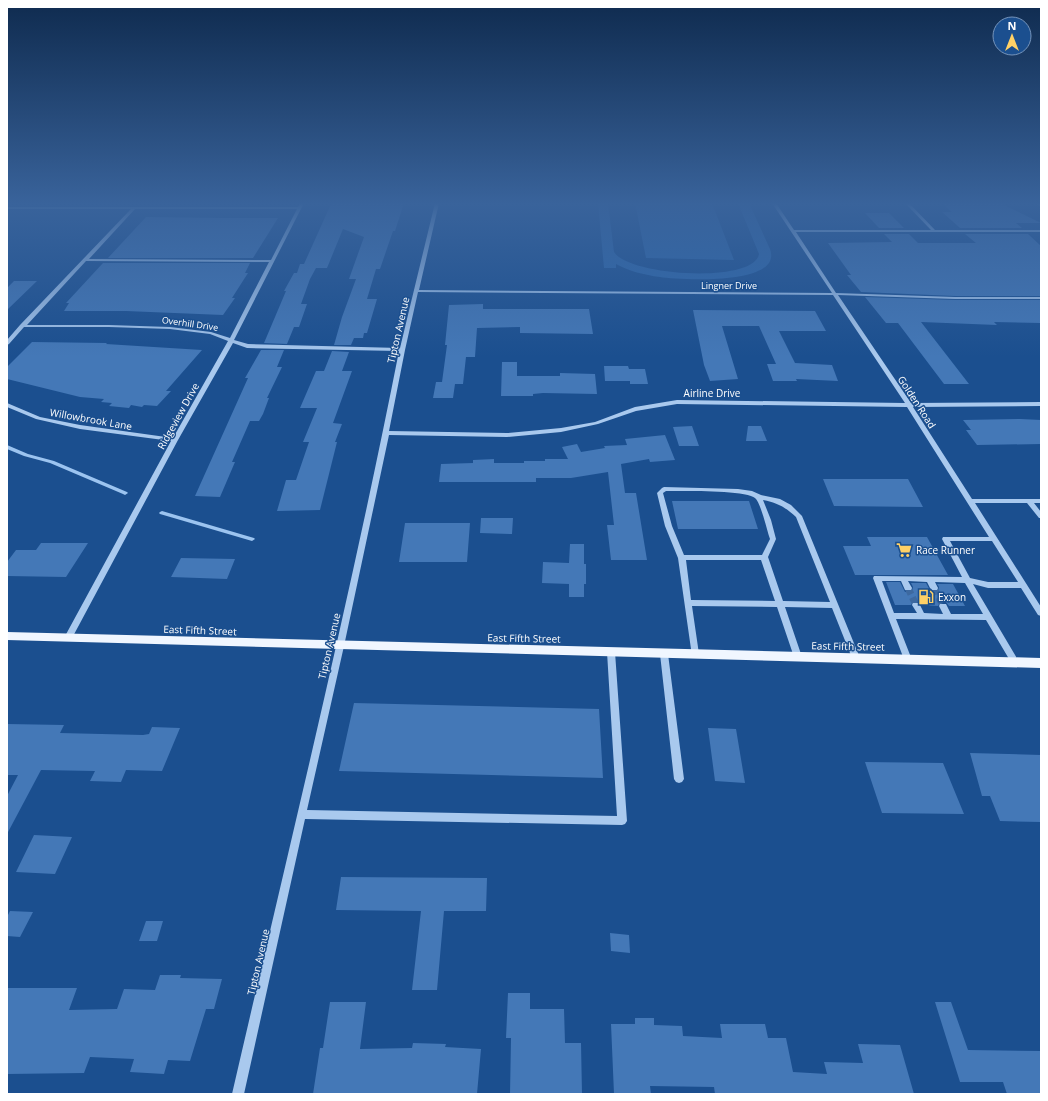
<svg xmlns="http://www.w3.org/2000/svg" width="1048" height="1101" font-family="'Open Sans',sans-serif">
	<rect width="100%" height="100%" fill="#1b4f8f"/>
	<path fill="#2e69ad" d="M 598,203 L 608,203 L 614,252 C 629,276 754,284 759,254 L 738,203 L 749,203 L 770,249 C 784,286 679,280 660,277 C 644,275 629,271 616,264 L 616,268 L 604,268 Z
		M 635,203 L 712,203 L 734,260 L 646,258 Z"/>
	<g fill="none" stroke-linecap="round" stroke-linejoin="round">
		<path fill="#9cc4f0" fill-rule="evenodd" d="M 7,445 L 28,454 L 54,461 L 127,492 L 128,493 L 125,495 L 123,494 L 50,463 L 24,456 L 7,449 Z
			M 162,511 L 254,538 L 255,539 L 252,541 L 160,514 L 159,513 L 160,512 Z"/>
	</g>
	<path fill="#4478b7" d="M 387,203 L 404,203 L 395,231 L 393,231 L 380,269 L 376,269 L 367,299 L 377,299 L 367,333 L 364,333 L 363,338 L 354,338 L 351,345 L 334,345 L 342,317 L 356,279 L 349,279 L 364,237 L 343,229 L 327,268 L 316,268 L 310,279 L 301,304 L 307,304 L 299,327 L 294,327 L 287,344 L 264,343 L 286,291 L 284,291 L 294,273 L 297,273 L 300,264 L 304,264 L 331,204 L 386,204 Z
		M 941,203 L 1000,203 L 1041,223 L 1016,223 L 1022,228 L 960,228 L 942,212 L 952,212 Z
		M 865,213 L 889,213 L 904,228 L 879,228 Z
		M 146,217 L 223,218 L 278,218 L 253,258 L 108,258 Z
		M 884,234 L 909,234 L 918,243 L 976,243 L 965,234 L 1028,234 L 1041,246 L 1041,296 L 955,296 L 861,292 L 847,275 L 851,275 L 828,243 L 892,242 Z
		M 103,263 L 250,263 L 245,273 L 248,273 L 232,298 L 235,298 L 223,315 L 126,311 L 64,311 L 69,303 L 66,303 Z
		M 14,281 L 37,281 L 7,310 L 7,288 Z
		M 865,297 L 955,300 L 1041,300 L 1041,323 L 994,322 L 997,325 L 921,322 L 969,384 L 944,384 L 898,323 L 886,323 Z
		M 483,304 L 483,309 L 589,309 L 593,334 L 520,333 L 520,327 L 477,328 L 475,357 L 466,357 L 463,384 L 455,384 L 453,398 L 433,398 L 436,382 L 442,382 L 447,345 L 445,345 L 449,305 Z
		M 693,310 L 815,311 L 826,331 L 779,331 L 795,363 L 832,365 L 838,381 L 796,379 L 797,381 L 773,381 L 767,364 L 776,364 L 759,326 L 722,326 L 738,379 L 710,381 L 704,365 Z
		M 32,342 L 107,343 L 106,344 L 202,350 L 166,391 L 171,391 L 157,406 L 144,405 L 142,407 L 131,405 L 129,408 L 109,406 L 112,403 L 101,402 L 104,399 L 80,397 L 7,379 L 7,367 Z
		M 261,350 L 284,350 L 277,367 L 282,367 L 267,398 L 269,398 L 263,414 L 259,421 L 250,421 L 232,462 L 235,462 L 220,497 L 195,496 L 248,378 L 245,378 Z
		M 332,351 L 349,352 L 342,371 L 352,371 L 333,423 L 342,424 L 335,442 L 337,442 L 320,510 L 277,511 L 286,480 L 296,480 L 309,442 L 303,442 L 317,408 L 300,408 L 316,371 L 324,371 Z
		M 502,362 L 517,362 L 517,376 L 560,376 L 560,373 L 595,374 L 597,394 L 543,393 L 533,394 L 533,396 L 501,396 Z
		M 604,366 L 628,366 L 629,369 L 645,369 L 648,384 L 630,384 L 630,381 L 605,381 Z
		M 1020,419 L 1041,420 L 1041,444 L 977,445 L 966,430 L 971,430 L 963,420 Z
		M 692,426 L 699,446 L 679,446 L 673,427 Z
		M 748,426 L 761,426 L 767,441 L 746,441 Z
		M 665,435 L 675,460 L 650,462 L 649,459 L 621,464 L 625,493 L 636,493 L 647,560 L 611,560 L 607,525 L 614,525 L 608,472 L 571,478 L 536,478 L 536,482 L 439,482 L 441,464 L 473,463 L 473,460 L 494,459 L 494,463 L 524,463 L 524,461 L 545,461 L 545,459 L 568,459 L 562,447 L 577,444 L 581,452 L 605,448 L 604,446 L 627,445 L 625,439 Z
		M 823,479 L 908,479 L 923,507 L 834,506 Z
		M 672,501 L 749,501 L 758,529 L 678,529 Z
		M 481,518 L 513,518 L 512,534 L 480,533 Z
		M 405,523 L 470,523 L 467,562 L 399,562 Z
		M 867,537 L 927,537 L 948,575 L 855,575 L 843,546 L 871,546 Z
		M 41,543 L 88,543 L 66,577 L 7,576 L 7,562 L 16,550 L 36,550 Z
		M 570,544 L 584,544 L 584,564 L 586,564 L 586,584 L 584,584 L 584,597 L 569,597 L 569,584 L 542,583 L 543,562 L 569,563 Z
		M 181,558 L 235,559 L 227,579 L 171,577 Z
		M 886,582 L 900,582 L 905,592 L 912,591 L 913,587 L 911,583 L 926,583 L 931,592 L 938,591 L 939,587 L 937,584 L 953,584 L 965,606 L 949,606 L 946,602 L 940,602 L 938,606 L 922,605 L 919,602 L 913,602 L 911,605 L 895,605 Z
		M 354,703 L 599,709 L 603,778 L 339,771 Z
		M 7,724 L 64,725 L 60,733 L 143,735 L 149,734 L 152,727 L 180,728 L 162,771 L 126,770 L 121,782 L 90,781 L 95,771 L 41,770 L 7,834 L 7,796 L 18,775 L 7,775 Z
		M 708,728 L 736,729 L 745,783 L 715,781 Z
		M 970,753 L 1041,755 L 1041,822 L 1000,821 L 990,796 L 982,796 Z
		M 865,762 L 943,763 L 964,814 L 882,813 Z
		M 34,835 L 72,837 L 55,874 L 16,872 Z
		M 341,877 L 487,878 L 486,911 L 444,911 L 437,990 L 412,990 L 421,911 L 336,910 Z
		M 10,911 L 33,912 L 20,937 L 7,936 L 7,917 Z
		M 146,921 L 163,921 L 157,941 L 139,941 Z
		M 610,933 L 629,935 L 630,953 L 611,951 Z
		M 160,975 L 181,975 L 180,978 L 222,979 L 214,1009 L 206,1009 L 190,1061 L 168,1060 L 164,1074 L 130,1072 L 134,1059 L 90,1057 L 84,1073 L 7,1074 L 7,988 L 77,988 L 69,1010 L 117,1009 L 124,989 L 155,990 Z
		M 508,993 L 530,993 L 530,1009 L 564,1009 L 565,1043 L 581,1043 L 582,1094 L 510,1094 L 511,1038 L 506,1038 Z
		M 330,1002 L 366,1002 L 360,1049 L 412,1048 L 413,1043 L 446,1044 L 445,1047 L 481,1049 L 477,1094 L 313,1094 L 320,1048 L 323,1048 Z
		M 935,1002 L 951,1002 L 968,1050 L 1041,1051 L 1041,1094 L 1007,1094 L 1003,1082 L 960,1082 Z
		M 635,1018 L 654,1018 L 654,1025 L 682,1026 L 683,1036 L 722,1038 L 720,1024 L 765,1024 L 768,1038 L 786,1038 L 793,1072 L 827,1074 L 824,1062 L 863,1063 L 858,1044 L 900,1045 L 914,1094 L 715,1094 L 714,1087 L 650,1086 L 651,1094 L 614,1094 L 611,1024 L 635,1024 Z"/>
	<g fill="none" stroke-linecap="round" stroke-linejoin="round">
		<path stroke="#3d69a0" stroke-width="7" stroke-dasharray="7 3.5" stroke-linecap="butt" d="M 908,588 L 916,605
			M 934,588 L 943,606"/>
		<path fill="#a9c9ee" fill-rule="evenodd" d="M 300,203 L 304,203 L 234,340 L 248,344 L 400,348 L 435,203 L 439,203 L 419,290 L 832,293 L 772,203 L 776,203 L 794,230 L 931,230 L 905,203 L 909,203 L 935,230 L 1041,230 L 1041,232 L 796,232 L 836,293 L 955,297 L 1041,297 L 1041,299 L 955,299 L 838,295 L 911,403 L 1041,402 L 1041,406 L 913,407 L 972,499 L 1041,499 L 1041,503 L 1034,503 L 1041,512 L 1041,518 L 1039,518 L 1027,503 L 975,503 L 1041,607 L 1041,616 L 1038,615 L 1021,588 L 988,588 L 973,584 L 1018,660 L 1019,662 L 1018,664 L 1015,665 L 1012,664 L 986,620 L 896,619 L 912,660 L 911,662 L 908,663 L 905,662 L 873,578 L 874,576 L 962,577 L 942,539 L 943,537 L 989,537 L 907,407 L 677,404 L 636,411 L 598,424 L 561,432 L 507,437 L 389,435 L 344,646 L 307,810 L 617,816 L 607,652 L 608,650 L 611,649 L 614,650 L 615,652 L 627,821 L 625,824 L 622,825 L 305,819 L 244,1094 L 232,1094 C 289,847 350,600 399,351 L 247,348 L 233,343 L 178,440 L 71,640 L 68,641 L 65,640 L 64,638 L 171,441 L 80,429 L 36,419 L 7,407 L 7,403 L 40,417 L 80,425 L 173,438 L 228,341 L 210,334 L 170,329 L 109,327 L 24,327 L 9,344 L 7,345 L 7,340 L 20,325 L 131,209 L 8,209 L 7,207 L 298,207 ZM 135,209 L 297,209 L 271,260 L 89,259 ZM 86,261 L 269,262 L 230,338 L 211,332 L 170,327 L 109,325 L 27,325 ZM 418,292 L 833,295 L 905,403 L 677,400 L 635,407 L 595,422 L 561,428 L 507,433 L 389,431 L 405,350 ZM 950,541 L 992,541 L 1018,582 L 988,582 L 970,578 ZM 882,581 L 901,581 L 905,590 L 911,590 L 912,588 L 908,581 L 927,582 L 931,590 L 937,590 L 938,588 L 935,582 L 965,583 L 983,614 L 951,614 L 946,604 L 940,604 L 939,606 L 943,614 L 924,613 L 919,603 L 913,603 L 912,605 L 917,613 L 894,613 Z
			M 1035,203 L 1039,203 L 1041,204 L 1041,207 Z
			M 664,487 L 738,489 L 752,491 L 761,495 L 780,499 L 791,505 L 802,516 L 860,658 L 859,660 L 856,661 L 853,660 L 852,658 L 832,608 L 785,607 L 802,657 L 801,659 L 798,660 L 795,659 L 794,657 L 777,607 L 692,606 L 699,654 L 698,656 L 695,657 L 692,656 L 678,558 L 665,526 L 657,493 L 662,488 ZM 666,491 C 680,491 747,490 755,498 C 761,503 767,531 770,539 L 762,555 L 684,555 L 672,526 L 663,493 ZM 763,500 C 778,503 785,507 796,517 L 830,602 L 783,601 L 768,557 L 776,539 L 771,520 ZM 686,560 L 761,560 L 775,601 L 691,600 Z
			M 664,651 L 667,652 L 668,654 L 684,779 L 682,782 L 679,783 L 676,782 L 674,779 L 660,654 L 661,652 Z"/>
		<path fill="#f0f6ff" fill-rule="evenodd" d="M 7,632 L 1041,658 L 1041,668 L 7,640 Z"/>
	</g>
	<linearGradient id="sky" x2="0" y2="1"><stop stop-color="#0f2b4f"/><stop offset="0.57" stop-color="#39639b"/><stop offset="1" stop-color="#39639b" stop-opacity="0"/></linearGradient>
	<rect width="1048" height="357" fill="url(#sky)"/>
	<defs>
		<symbol id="supermarket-bare" viewBox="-9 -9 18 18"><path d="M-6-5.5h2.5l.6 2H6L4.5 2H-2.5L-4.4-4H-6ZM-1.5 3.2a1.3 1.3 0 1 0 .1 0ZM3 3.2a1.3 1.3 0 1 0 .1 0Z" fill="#ffd166" stroke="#1b4f8f" stroke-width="2.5" paint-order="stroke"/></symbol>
		<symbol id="fuel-bare" viewBox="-9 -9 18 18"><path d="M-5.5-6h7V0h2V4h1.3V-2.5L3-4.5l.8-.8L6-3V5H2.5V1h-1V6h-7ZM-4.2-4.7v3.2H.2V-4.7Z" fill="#ffd166" stroke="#1b4f8f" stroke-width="2.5" paint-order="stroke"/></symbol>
	</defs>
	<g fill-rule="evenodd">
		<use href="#supermarket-bare" x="893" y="539" width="22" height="22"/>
		<use href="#fuel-bare" x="915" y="586" width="22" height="22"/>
	</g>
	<g text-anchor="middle" stroke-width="3" stroke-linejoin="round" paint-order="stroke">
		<g font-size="9" fill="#fff" stroke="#1b4f8f">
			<text x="729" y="289">Lingner Drive</text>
			<text transform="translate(190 324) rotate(8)" y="3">Overhill Drive</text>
		</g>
		<g font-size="10" fill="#fff" stroke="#1b4f8f">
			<text transform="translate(398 330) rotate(-77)" y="4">Tipton Avenue</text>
			<text x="712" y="397">Airline Drive</text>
			<text transform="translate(917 402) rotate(57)" y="4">Golden Road</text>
			<text transform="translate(178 416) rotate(-61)" y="4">Ridgeview Drive</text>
			<text transform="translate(91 419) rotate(10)" y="4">Willowbrook Lane</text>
			<text transform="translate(200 630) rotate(2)" y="4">East Fifth Street</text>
			<text transform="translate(524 638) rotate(1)" y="4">East Fifth Street</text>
			<text transform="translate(329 646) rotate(-77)" y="4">Tipton Avenue</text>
			<text transform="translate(848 646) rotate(1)" y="4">East Fifth Street</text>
			<text transform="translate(258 962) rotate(-77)" y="4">Tipton Avenue</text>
		</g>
		<g font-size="10" fill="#fff" stroke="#1b4f8f" text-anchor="start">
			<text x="916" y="554">Race Runner</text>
			<text x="938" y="601">Exxon</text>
		</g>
	</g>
	<rect width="1048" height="1101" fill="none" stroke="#ffffff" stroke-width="16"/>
	<g transform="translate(1012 36)"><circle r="19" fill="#1b4f8f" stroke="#7695bc"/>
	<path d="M0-3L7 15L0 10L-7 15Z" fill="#ffd166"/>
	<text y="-6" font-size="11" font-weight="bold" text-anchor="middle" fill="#ffffff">N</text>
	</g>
</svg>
